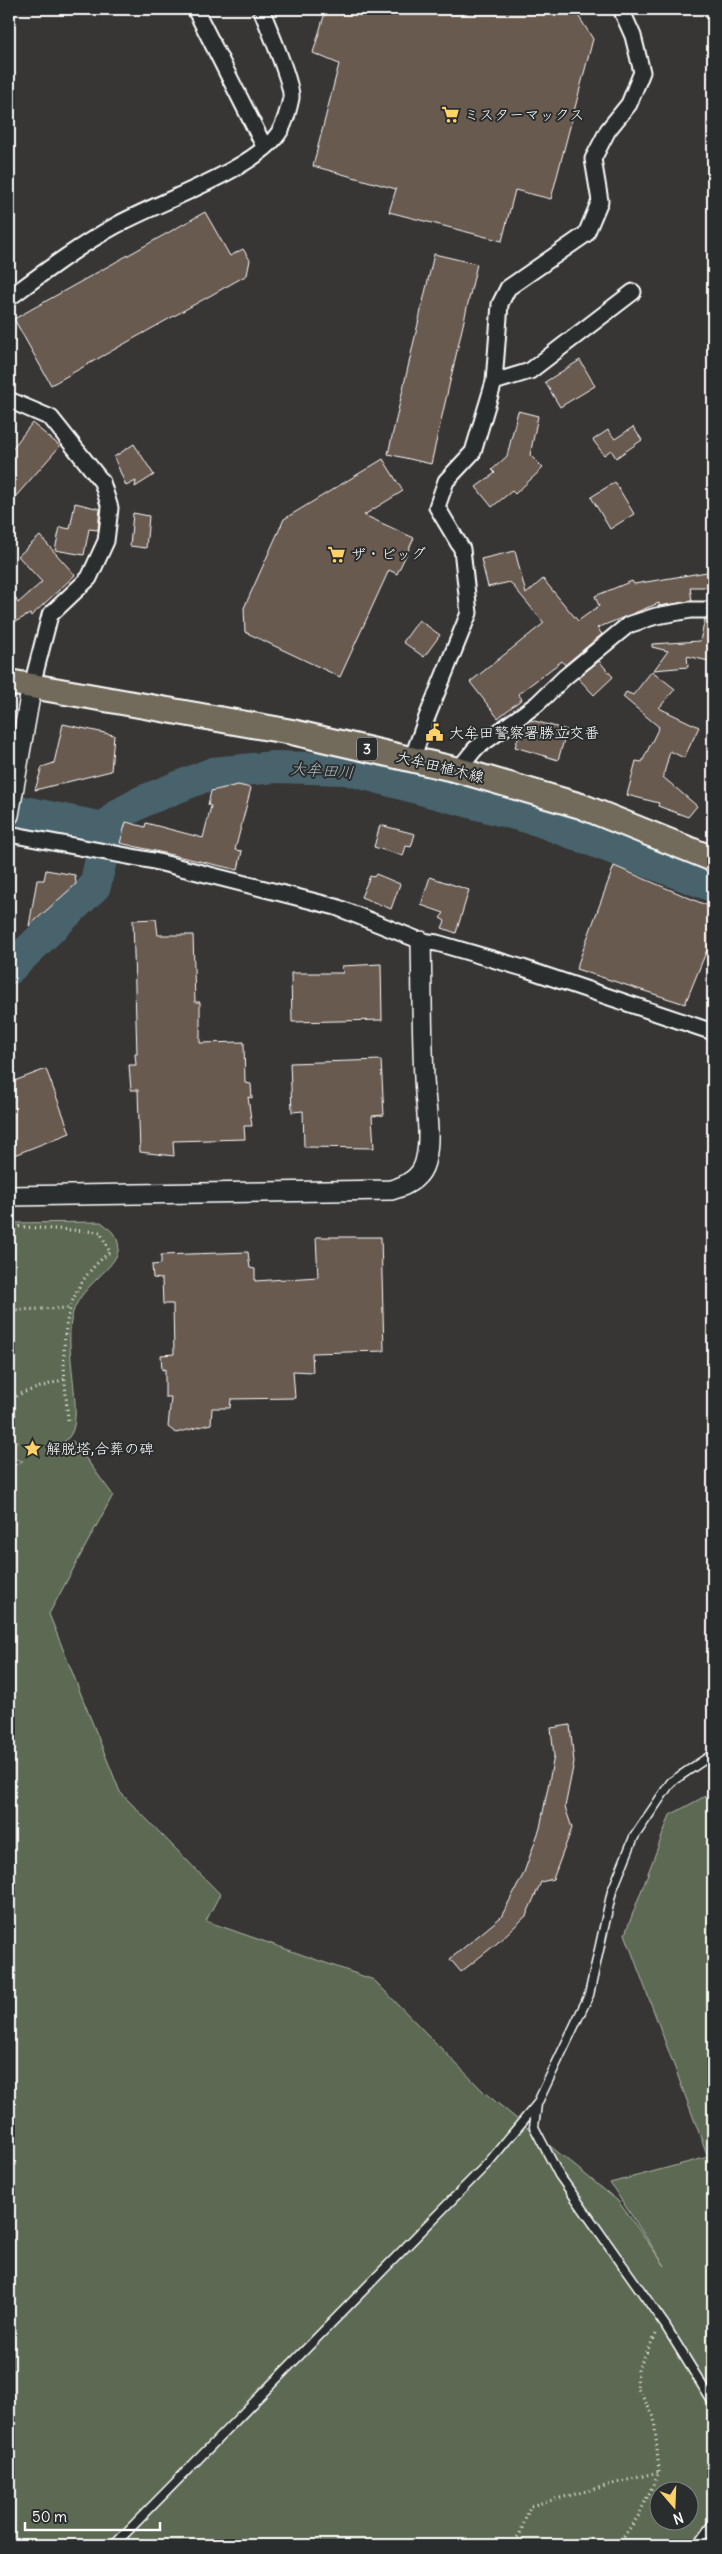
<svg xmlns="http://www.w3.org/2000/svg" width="722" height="2554" font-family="Delius,'Klee One',sans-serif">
	<rect width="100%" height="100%" fill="#373635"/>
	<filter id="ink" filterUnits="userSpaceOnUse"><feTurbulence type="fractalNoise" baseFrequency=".02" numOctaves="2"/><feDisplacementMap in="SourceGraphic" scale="10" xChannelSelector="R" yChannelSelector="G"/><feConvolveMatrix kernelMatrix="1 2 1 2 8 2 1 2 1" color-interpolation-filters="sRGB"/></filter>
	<g filter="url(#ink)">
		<path fill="#5d6b52" stroke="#aeb5a8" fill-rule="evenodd" d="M 101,1222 C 149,1257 85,1274 73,1312 C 62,1346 84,1412 71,1434 C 69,1438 64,1442 61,1445 L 73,1441 L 113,1495 L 49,1614 L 120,1792 L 220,1894 L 206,1921 L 374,1980 L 485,2093 L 618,2201 L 665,2266 L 610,2183 L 708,2157 L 625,1934 L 670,1815 L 713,1792 L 713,2545 L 9,2545 L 9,1468 L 23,1461 L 17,1460 L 9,1451 L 9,1223 ZM 660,2492 L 690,2492 L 690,2522 L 660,2522 Z"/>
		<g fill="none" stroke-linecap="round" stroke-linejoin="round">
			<path stroke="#48646d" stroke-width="32" d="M 9,809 L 108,829
				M 9,969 L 95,886 L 109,824 L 118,815 L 143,801 L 213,773 L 274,767 L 346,769 L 538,820 L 713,886"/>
		</g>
		<path fill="#695a50" stroke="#fff" d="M 326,9 L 574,9 L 593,39 L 551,199 L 515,190 L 502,241 L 389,212 L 396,189 L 313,166 L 339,64 L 313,53 Z
			M 205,212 L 230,256 L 243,249 L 250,260 L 247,275 L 51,385 L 14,319 Z
			M 434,254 L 477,264 L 431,464 L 388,454 Z
			M 580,360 L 595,386 L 560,407 L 545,382 Z
			M 518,411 L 538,416 L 530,455 L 543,468 L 515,494 L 512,491 L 492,507 L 476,487 L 495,473 L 492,470 L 507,456 Z
			M 32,423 L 60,446 L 9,504 L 9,453 Z
			M 633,427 L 642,440 L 616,458 L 611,450 L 604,455 L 593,440 L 608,430 L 615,439 Z
			M 134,444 L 154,475 L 135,487 L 136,481 L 126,486 L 114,457 Z
			M 383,459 L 403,491 L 364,515 L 414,538 L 397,574 L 389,570 L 340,677 L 245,632 L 244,608 L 284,519 Z
			M 615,482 L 634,514 L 610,529 L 591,497 Z
			M 75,503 L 100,509 L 98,530 L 89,529 L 84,555 L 55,550 L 60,527 L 70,529 Z
			M 133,513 L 149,516 L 146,548 L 130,546 Z
			M 40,536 L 75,575 L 31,616 L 30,614 L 9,625 L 9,586 L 18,603 L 42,582 L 18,556 Z
			M 515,551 L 526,594 L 543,579 L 578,621 L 599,606 L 595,596 L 632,581 L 634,584 L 713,571 L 713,587 L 690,587 L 692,601 L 659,606 L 659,603 L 597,628 L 602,634 L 565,665 L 562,661 L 518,694 L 522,699 L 498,718 L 470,682 L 544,623 L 510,582 L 488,587 L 481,559 Z
			M 705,619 L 713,619 L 713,662 L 687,656 L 688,667 L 654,670 L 668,651 L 652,647 L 652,644 L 700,641 Z
			M 419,620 L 440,635 L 424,657 L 403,642 Z
			M 599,661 L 613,677 L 594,695 L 578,678 Z
			M 652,671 L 675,689 L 659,708 L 699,727 L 684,758 L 670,751 L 663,777 L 697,806 L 688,817 L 658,806 L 659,803 L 627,795 L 636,761 L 642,762 L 659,727 L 623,697 L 626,692 L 633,695 Z
			M 531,720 L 567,730 L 558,760 L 515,747 L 522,726 Z
			M 63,724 L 114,735 L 111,771 L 35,790 L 42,767 L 54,763 Z
			M 238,785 L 251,788 L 235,850 L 242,851 L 238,870 L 120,843 L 126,822 L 145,827 L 146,823 L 203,838 L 211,806 L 208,805 L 211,791 Z
			M 380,825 L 415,834 L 411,847 L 406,846 L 403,856 L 374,847 Z
			M 614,866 L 713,908 L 713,935 L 685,1004 L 576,969 Z
			M 46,870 L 75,875 L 76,884 L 29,926 L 37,880 L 44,880 Z
			M 376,874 L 400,884 L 391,909 L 361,897 L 370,876 L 374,877 Z
			M 430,877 L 469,890 L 456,933 L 442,928 L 445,921 L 440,918 L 444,913 L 421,905 Z
			M 156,919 L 158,935 L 193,935 L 195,1002 L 200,1002 L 200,1043 L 244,1042 L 245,1083 L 251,1084 L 252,1098 L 248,1097 L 252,1126 L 244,1126 L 245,1139 L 173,1141 L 174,1156 L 140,1152 L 138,1090 L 131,1090 L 129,1065 L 136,1065 L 135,1054 L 137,1054 L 133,920 Z
			M 381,964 L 382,1020 L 292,1022 L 291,973 L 343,973 L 342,966 Z
			M 381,1060 L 384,1115 L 372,1116 L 374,1148 L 304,1147 L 303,1111 L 292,1112 L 290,1063 Z
			M 46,1069 L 70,1133 L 9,1157 L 9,1083 Z
			M 316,1237 L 381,1237 L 384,1351 L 312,1353 L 313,1372 L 293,1371 L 295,1398 L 231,1399 L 230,1408 L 212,1408 L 211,1424 L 176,1433 L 168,1427 L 171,1397 L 165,1397 L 165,1369 L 162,1370 L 161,1355 L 174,1354 L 173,1304 L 163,1304 L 162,1279 L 153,1278 L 152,1265 L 161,1264 L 161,1255 L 248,1252 L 250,1268 L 255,1269 L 255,1281 L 318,1277 Z
			M 570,1725 L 574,1762 L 565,1807 L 572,1828 L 553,1879 L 541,1882 L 526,1916 L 496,1944 L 461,1972 L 450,1959 L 501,1917 L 523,1875 L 540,1828 L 554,1756 L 551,1728 Z"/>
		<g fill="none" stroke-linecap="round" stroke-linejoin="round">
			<defs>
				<path id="service" d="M 537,2104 L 534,2127 L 559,2175 L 665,2325 L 713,2403
					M 114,2545 L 488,2163 L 537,2104 L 589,1995 L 612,1891 L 634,1837 L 671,1782 L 713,1754
					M 697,2545 L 713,2523"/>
				<path id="minor" d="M 195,9 L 265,148
					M 9,298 C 43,273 77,247 115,226 C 157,202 252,171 278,134 C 284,126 289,108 291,98 C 293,85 267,24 261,9
					M 494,382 L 530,371 L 633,292
					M 9,400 L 51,418 L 102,482 L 110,508 L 106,541 L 89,578 L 50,615 L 32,685
					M 412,759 L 427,717 L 469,613 L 462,549 L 437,507 L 446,481 L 473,452 L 494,382 L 500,304 L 508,288 L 586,234 L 600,201 L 593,159 L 608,130 L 629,104 L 642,72 L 633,36 L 621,9
					M 458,770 L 475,749 L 537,704 L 565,677 L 628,625 L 656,616 L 691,610 L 713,610
					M 9,834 L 154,861 L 336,907 L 421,941 L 437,943 L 523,968 L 713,1032"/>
				<path id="tertiary" d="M 9,815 L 32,685
					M 9,1196 L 391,1190 C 406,1186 421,1178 425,1162 C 432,1136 425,1105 424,1078 C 422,1033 422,987 421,941"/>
				<path id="primary" d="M 9,682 L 292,732 L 458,770 L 581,806 L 713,859"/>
			</defs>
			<use href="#service" stroke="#fff" stroke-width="11"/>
			<use href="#minor" stroke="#fff" stroke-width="19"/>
			<use href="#tertiary" stroke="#fff" stroke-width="22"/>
			<use href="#primary" stroke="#fff" stroke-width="28"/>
			<path stroke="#fff" stroke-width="3" stroke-dasharray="1 4" stroke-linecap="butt" d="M 9,1226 L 100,1232 L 110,1252 C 53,1296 63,1356 68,1420
				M 9,1316 L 15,1310 L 69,1308
				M 9,1398 L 9,1400 L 22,1393 L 65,1379
				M 9,1437 L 18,1442
				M 511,2545 L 520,2534 L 530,2506 L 658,2472
				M 618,2545 L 639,2515 L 659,2472 L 654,2417 L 637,2387 L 638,2369 L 656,2334"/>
			<use href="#service" stroke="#2a2d2e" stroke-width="8"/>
			<use href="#minor" stroke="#2a2d2e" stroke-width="15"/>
			<use href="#tertiary" stroke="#2a2d2e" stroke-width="19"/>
			<use href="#primary" stroke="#726b5a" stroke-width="24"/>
		</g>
	</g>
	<defs>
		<symbol id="supermarket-bare" viewBox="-9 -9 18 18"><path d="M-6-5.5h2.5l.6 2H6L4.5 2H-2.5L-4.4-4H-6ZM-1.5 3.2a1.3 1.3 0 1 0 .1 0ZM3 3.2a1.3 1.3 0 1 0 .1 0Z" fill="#ffd166" stroke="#2a2d2e" stroke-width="2.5" paint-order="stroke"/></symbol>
		<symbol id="civic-bare" viewBox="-9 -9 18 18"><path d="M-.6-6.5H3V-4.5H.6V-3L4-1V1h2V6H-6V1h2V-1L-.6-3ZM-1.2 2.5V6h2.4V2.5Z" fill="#ffd166" stroke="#2a2d2e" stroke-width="2.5" paint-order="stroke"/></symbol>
		<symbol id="sight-bare" viewBox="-9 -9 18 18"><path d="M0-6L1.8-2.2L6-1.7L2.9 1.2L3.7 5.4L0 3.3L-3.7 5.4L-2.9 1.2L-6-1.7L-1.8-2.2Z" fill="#ffd166" stroke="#2a2d2e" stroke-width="2.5" paint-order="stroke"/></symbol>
	</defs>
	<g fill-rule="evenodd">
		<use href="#supermarket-bare" x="438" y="102" width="25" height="25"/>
		<use href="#supermarket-bare" x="324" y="542" width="25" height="25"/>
		<use href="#civic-bare" x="422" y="720" width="25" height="25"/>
		<use href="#sight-bare" x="20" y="1436" width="25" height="25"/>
	</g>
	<g text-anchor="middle" stroke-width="4" stroke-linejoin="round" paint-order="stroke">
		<rect fill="#2a2d2e" stroke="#bfc0c0" stroke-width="1" x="357" y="737.5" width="20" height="23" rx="4"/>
		<g font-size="14" font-weight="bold" fill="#fff">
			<text x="367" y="754">3</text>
		</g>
		<g font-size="15" fill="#fff" stroke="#2a2d2e" text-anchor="start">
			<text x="464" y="120">ミスターマックス</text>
			<text x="351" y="559">ザ・ビッグ</text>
			<text x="449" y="738">大牟田警察署勝立交番</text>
			<text x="46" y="1454">解脱塔,合葬の碑</text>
		</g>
		<g font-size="15" fill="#fff" stroke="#2a2d2e">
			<text transform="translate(440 767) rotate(14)" y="5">大牟田植木線</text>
		</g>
		<g font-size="16" font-style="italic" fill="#adb9bd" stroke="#2a2d2e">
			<text transform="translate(322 770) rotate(4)" y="6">大牟田川</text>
		</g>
	</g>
	<rect width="722" height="2554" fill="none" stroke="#2a2d2e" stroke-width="30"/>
	<rect x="15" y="15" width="692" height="2524" fill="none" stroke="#fff" stroke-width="2" filter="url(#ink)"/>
	<g transform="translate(674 2506) rotate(161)"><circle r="24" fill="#2a2d2e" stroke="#7f8182"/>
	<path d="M0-4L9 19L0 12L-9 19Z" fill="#ffd166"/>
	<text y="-8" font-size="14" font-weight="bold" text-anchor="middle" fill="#ffffff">N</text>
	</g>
	<path d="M25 2522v8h135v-8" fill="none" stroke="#ffffff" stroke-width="2.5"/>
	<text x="32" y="2522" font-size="15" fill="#ffffff" stroke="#2a2d2e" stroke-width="4" paint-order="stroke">50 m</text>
</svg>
